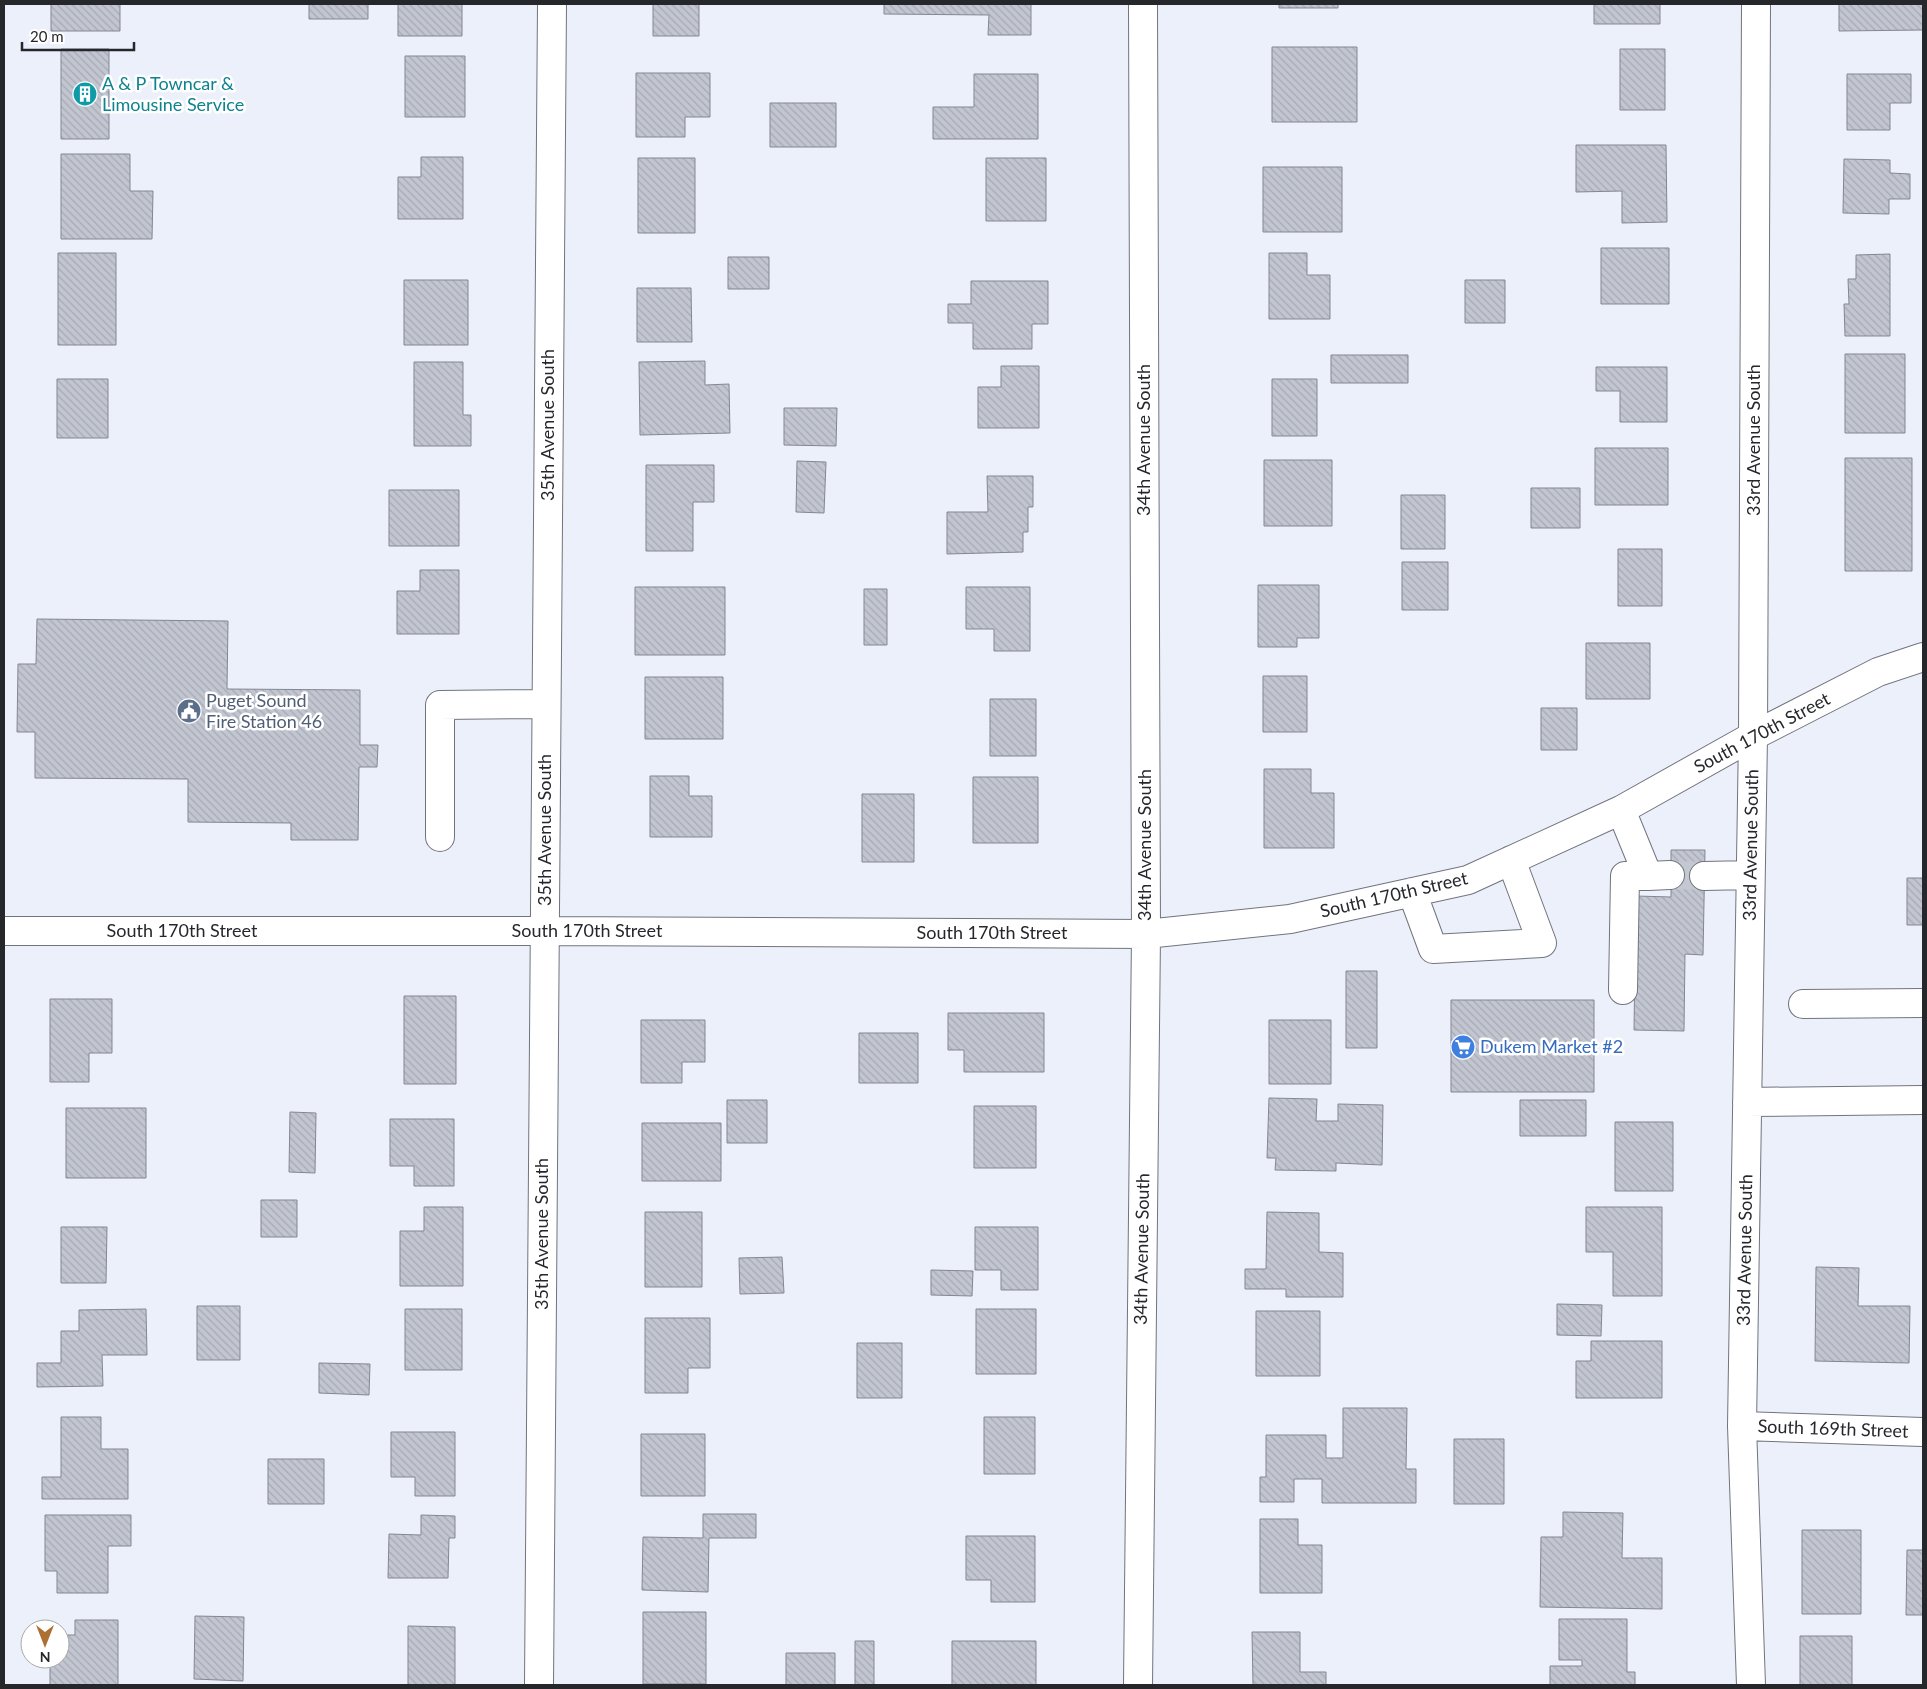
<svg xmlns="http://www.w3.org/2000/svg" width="1927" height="1689" font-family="Lato,sans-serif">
	<defs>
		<pattern id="building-back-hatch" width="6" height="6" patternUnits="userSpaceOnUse" patternTransform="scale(1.25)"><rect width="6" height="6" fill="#c2c6d1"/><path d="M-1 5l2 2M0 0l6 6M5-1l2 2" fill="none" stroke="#a7aab4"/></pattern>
	</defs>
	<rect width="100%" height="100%" fill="#ecf0fb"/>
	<path fill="url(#building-back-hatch)" stroke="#848791" d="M 51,4 L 120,4 L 120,31 L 51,31 Z
		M 309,4 L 368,4 L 368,19 L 309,19 Z
		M 398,4 L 462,4 L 462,36 L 398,36 Z
		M 653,4 L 699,4 L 699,36 L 653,36 Z
		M 884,4 L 1031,4 L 1031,35 L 988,35 L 989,15 L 884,14 Z
		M 1279,4 L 1338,4 L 1338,8 L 1279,8 Z
		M 1594,4 L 1660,4 L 1660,24 L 1594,24 Z
		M 1839,4 L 1923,4 L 1923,30 L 1839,31 Z
		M 1272,47 L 1357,47 L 1357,122 L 1272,122 Z
		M 61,49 L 109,49 L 109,139 L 61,139 Z
		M 1620,49 L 1665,49 L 1665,110 L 1620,110 Z
		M 405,56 L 465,56 L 465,117 L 405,117 Z
		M 636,73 L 710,73 L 710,117 L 685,117 L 685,137 L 636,137 Z
		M 974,74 L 1038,74 L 1038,139 L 933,139 L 933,107 L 974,107 Z
		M 1847,74 L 1911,74 L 1911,103 L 1890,103 L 1890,130 L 1847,130 Z
		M 770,103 L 836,103 L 836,147 L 770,147 Z
		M 1576,145 L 1666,145 L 1667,222 L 1622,223 L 1622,191 L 1576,192 Z
		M 61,154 L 130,154 L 130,191 L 153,191 L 152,239 L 61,239 Z
		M 421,157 L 463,157 L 463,219 L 398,219 L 398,177 L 421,177 Z
		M 638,158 L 695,158 L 695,233 L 638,233 Z
		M 986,158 L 1046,158 L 1046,221 L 986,221 Z
		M 1844,159 L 1890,160 L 1890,173 L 1910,174 L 1910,199 L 1889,199 L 1889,214 L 1843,213 Z
		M 1263,167 L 1342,167 L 1342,232 L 1263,232 Z
		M 1601,248 L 1669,248 L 1669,304 L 1601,304 Z
		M 58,253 L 116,253 L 116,345 L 58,345 Z
		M 1269,253 L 1307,253 L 1307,275 L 1330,275 L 1330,319 L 1269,319 Z
		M 1890,254 L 1890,336 L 1845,336 L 1844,304 L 1849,304 L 1848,279 L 1856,279 L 1856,255 Z
		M 728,257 L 769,257 L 769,289 L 728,289 Z
		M 404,280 L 468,280 L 468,345 L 404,345 Z
		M 1465,280 L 1505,280 L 1505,323 L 1465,323 Z
		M 971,281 L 1048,281 L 1048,324 L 1032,324 L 1032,349 L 973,349 L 973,323 L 948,323 L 948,304 L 971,304 Z
		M 637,288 L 691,288 L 692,342 L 637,342 Z
		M 1845,354 L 1905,354 L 1905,433 L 1845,433 Z
		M 1331,355 L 1408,355 L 1408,383 L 1331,383 Z
		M 705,361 L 705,385 L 729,384 L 730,433 L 640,435 L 639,362 Z
		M 414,362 L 463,362 L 463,415 L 471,415 L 471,446 L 414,446 Z
		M 1001,366 L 1039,366 L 1039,428 L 978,428 L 978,387 L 1001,387 Z
		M 1596,367 L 1667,367 L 1667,422 L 1620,422 L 1620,391 L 1596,391 Z
		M 57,379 L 108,379 L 108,438 L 57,438 Z
		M 1272,379 L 1317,379 L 1317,436 L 1272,436 Z
		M 784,408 L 837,408 L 836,446 L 784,445 Z
		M 1595,448 L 1668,448 L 1668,505 L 1595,505 Z
		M 1845,458 L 1912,458 L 1912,571 L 1845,571 Z
		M 1264,460 L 1332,460 L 1332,526 L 1264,526 Z
		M 797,461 L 826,462 L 824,513 L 796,512 Z
		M 646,465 L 714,465 L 714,502 L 693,502 L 693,551 L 646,551 Z
		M 987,476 L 1033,476 L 1033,507 L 1028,507 L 1028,532 L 1023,532 L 1023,552 L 947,554 L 947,512 L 988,512 Z
		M 1531,488 L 1580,488 L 1580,528 L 1531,528 Z
		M 389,490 L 459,490 L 459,546 L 389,546 Z
		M 1401,495 L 1445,495 L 1445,549 L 1401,549 Z
		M 1618,549 L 1662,549 L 1662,606 L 1618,606 Z
		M 1402,562 L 1448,562 L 1448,610 L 1402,610 Z
		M 420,570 L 459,570 L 459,634 L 397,634 L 397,591 L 420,591 Z
		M 1258,585 L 1319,585 L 1319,638 L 1297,638 L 1297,647 L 1258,647 Z
		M 635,587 L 725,587 L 725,655 L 635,655 Z
		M 966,587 L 1030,587 L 1030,651 L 994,651 L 994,629 L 966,629 Z
		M 864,589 L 887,589 L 887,645 L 864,645 Z
		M 37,619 L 228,621 L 227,689 L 360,690 L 360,745 L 378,745 L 377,767 L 359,767 L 358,840 L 291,840 L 291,823 L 188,822 L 188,779 L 35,778 L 35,732 L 17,732 L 18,664 L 36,664 Z
		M 1586,643 L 1650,643 L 1650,699 L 1586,699 Z
		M 1263,676 L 1307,676 L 1307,732 L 1263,732 Z
		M 645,677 L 723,677 L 723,739 L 645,739 Z
		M 990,699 L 1036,699 L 1036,756 L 990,756 Z
		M 1541,708 L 1577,708 L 1577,750 L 1541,750 Z
		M 1264,769 L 1311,769 L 1311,793 L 1334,793 L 1334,848 L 1264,848 Z
		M 650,776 L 689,776 L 689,796 L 712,796 L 712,837 L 650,837 Z
		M 973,777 L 1038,777 L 1038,843 L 973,843 Z
		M 862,794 L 914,794 L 914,862 L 862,862 Z
		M 1671,850 L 1705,850 L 1703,955 L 1685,954 L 1684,1031 L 1634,1030 L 1636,896 L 1671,897 Z
		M 1907,878 L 1923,878 L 1923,925 L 1907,925 Z
		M 1346,971 L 1377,971 L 1377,1048 L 1346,1048 Z
		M 404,996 L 456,996 L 456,1084 L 404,1084 Z
		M 50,999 L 112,999 L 112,1053 L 89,1053 L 89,1082 L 50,1082 Z
		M 1451,1000 L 1594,1000 L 1594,1092 L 1451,1092 Z
		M 948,1013 L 1044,1013 L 1044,1072 L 964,1072 L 964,1050 L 948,1050 Z
		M 641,1020 L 705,1020 L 705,1062 L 682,1062 L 682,1083 L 641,1083 Z
		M 1269,1020 L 1331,1020 L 1331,1084 L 1269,1084 Z
		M 859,1033 L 918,1033 L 918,1083 L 859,1083 Z
		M 1269,1098 L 1317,1099 L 1316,1121 L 1338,1121 L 1338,1104 L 1383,1105 L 1382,1165 L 1336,1163 L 1336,1171 L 1275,1170 L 1276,1158 L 1267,1158 Z
		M 727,1100 L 767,1100 L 767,1143 L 727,1143 Z
		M 1520,1100 L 1586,1100 L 1586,1136 L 1520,1136 Z
		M 974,1106 L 1036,1106 L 1036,1168 L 974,1168 Z
		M 66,1108 L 146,1108 L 146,1178 L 66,1178 Z
		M 290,1112 L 316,1113 L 315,1173 L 289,1172 Z
		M 390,1119 L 454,1119 L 454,1186 L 414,1186 L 414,1166 L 390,1166 Z
		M 1615,1122 L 1673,1122 L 1673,1191 L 1615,1191 Z
		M 642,1123 L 721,1123 L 721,1181 L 642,1181 Z
		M 261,1200 L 297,1200 L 297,1237 L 261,1237 Z
		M 424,1207 L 463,1207 L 463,1286 L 400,1286 L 400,1231 L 424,1231 Z
		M 1586,1207 L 1662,1207 L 1662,1296 L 1613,1296 L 1613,1252 L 1586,1252 Z
		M 645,1212 L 702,1212 L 702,1287 L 645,1287 Z
		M 1267,1212 L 1319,1213 L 1319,1252 L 1343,1253 L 1343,1297 L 1286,1297 L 1286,1289 L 1245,1289 L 1245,1269 L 1266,1269 Z
		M 61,1227 L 107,1227 L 106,1283 L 61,1283 Z
		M 975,1227 L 1038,1227 L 1038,1290 L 1001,1290 L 1001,1270 L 975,1270 Z
		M 782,1257 L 784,1293 L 740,1294 L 739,1258 Z
		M 1816,1267 L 1859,1268 L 1858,1306 L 1910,1306 L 1909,1363 L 1815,1361 Z
		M 931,1270 L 973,1271 L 972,1296 L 931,1295 Z
		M 1557,1304 L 1602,1305 L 1601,1336 L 1557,1335 Z
		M 197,1306 L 240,1306 L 240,1360 L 197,1360 Z
		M 146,1309 L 147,1355 L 102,1355 L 103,1386 L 37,1387 L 37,1363 L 61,1363 L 61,1331 L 79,1331 L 79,1310 Z
		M 405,1309 L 462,1309 L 462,1370 L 405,1370 Z
		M 976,1309 L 1036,1309 L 1036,1374 L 976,1374 Z
		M 1256,1311 L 1320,1311 L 1320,1376 L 1256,1376 Z
		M 645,1318 L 710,1318 L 710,1368 L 688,1368 L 688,1393 L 645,1393 Z
		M 1591,1341 L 1662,1341 L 1662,1398 L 1576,1398 L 1576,1361 L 1591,1361 Z
		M 857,1343 L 902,1343 L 902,1398 L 857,1398 Z
		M 319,1363 L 370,1364 L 369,1395 L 319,1393 Z
		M 1343,1408 L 1407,1408 L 1406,1469 L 1416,1469 L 1416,1503 L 1322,1503 L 1322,1479 L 1294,1479 L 1294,1502 L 1260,1502 L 1260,1477 L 1266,1477 L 1266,1435 L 1326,1435 L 1326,1458 L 1343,1458 Z
		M 61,1417 L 101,1417 L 101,1449 L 128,1449 L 128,1499 L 42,1499 L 42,1477 L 61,1477 Z
		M 984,1417 L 1035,1417 L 1035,1474 L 984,1474 Z
		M 391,1432 L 455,1432 L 455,1496 L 415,1496 L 415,1477 L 391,1477 Z
		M 641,1434 L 705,1434 L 705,1496 L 641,1496 Z
		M 1454,1439 L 1504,1439 L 1504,1504 L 1454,1504 Z
		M 268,1459 L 324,1459 L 324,1504 L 268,1504 Z
		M 1563,1512 L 1623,1513 L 1622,1558 L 1662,1558 L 1662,1609 L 1540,1607 L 1541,1537 L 1563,1537 Z
		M 703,1514 L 756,1514 L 756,1538 L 709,1538 L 708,1592 L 642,1590 L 643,1537 L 703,1538 Z
		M 45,1515 L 131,1515 L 131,1546 L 108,1546 L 108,1593 L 57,1593 L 57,1571 L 45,1571 Z
		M 421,1515 L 455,1516 L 455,1538 L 449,1538 L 448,1578 L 388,1578 L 389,1534 L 421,1535 Z
		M 1260,1519 L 1298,1519 L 1298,1545 L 1322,1545 L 1322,1593 L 1260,1593 Z
		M 1802,1530 L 1861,1530 L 1861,1614 L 1802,1614 Z
		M 966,1536 L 1035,1536 L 1035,1602 L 991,1602 L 991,1580 L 966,1580 Z
		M 1907,1550 L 1923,1550 L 1923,1615 L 1906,1615 Z
		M 643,1612 L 706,1612 L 706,1684 L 643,1684 Z
		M 195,1616 L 244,1617 L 243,1681 L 194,1679 Z
		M 1559,1619 L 1627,1619 L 1627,1672 L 1635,1672 L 1635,1685 L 1550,1685 L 1550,1666 L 1582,1666 L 1582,1660 L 1559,1660 Z
		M 75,1620 L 118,1620 L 118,1685 L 50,1685 L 50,1659 L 60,1659 L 60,1635 L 75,1635 Z
		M 408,1626 L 455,1627 L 455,1685 L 408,1685 Z
		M 1252,1632 L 1300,1632 L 1300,1672 L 1326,1672 L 1326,1685 L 1253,1685 Z
		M 1800,1636 L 1852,1636 L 1852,1685 L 1800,1685 Z
		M 855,1641 L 874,1641 L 874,1685 L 855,1685 Z
		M 952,1641 L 1036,1641 L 1036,1685 L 952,1685 Z
		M 786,1653 L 835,1653 L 835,1685 L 786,1685 Z"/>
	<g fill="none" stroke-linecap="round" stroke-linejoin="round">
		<path stroke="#c4c8d1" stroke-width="28" stroke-dasharray="28 14" stroke-linecap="butt" d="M 1670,875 L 1704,876"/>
		<defs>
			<path id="minor" d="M 1621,810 L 1648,876 L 1670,875
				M 440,837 L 440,705 L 546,704
				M 1704,876 L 1750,875
				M 1412,892 L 1433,949 L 1542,943 L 1511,860
				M 4,931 L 545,931 L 1146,934 L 1290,919 L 1468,880 L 1621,810 L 1753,736 L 1878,672 L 1923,657
				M 1623,990 L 1625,876 L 1648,876
				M 1803,1004 L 1923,1003
				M 1747,1102 L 1923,1100
				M 1742,1426 L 1923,1432
				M 539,1685 L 552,4
				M 1138,1685 L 1146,934 L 1143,4
				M 1751,1685 L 1742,1426 L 1753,736 L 1756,4"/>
		</defs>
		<use href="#minor" stroke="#71747e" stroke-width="30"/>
		<use href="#minor" stroke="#fff" stroke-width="28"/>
	</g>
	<defs>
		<symbol id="building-disc" viewBox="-11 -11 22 22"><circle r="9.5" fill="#0f9aa8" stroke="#fff"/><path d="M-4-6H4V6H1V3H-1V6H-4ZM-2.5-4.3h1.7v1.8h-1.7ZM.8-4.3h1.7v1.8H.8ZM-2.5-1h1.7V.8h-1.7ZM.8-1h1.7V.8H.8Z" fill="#fff"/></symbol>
		<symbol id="civic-disc" viewBox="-11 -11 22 22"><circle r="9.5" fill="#5c6f8a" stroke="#fff"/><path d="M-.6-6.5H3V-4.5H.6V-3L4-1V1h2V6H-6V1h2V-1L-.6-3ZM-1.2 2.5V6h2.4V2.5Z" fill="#fff"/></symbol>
		<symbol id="supermarket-disc" viewBox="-11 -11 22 22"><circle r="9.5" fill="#3f7fe0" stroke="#fff"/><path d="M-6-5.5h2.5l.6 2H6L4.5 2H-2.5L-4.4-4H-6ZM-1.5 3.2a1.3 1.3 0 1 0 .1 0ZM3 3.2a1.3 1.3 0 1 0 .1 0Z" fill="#fff"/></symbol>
	</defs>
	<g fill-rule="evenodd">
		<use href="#building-disc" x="71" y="80" width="28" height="28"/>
		<use href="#civic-disc" x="175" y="697" width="28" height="28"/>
		<use href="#supermarket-disc" x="1449" y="1033" width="28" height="28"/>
	</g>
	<g text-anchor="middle" stroke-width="5" stroke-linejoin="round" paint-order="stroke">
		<g font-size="18" fill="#0d838f" stroke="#fff" text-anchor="start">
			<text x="102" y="90">A &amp; P Towncar &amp;<tspan x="102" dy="21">Limousine Service</tspan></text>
		</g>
		<g font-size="18" fill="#26272b" stroke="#fff">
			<text transform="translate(548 425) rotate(-90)" y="6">35th Avenue South</text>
			<text transform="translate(1144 440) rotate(-90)" y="6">34th Avenue South</text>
			<text transform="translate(1754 440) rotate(-90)" y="6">33rd Avenue South</text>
			<text transform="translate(1762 733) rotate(-28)" y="6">South 170th Street</text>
			<text transform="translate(545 830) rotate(-90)" y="6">35th Avenue South</text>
			<text transform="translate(1145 845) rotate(-90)" y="6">34th Avenue South</text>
			<text transform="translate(1751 845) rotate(-89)" y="6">33rd Avenue South</text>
			<text transform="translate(1394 895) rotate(-13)" y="6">South 170th Street</text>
			<text x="182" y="937">South 170th Street</text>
			<text x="587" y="937">South 170th Street</text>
			<text x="992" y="939">South 170th Street</text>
			<text transform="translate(542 1234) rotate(-90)" y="6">35th Avenue South</text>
			<text transform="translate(1142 1249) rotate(-89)" y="6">34th Avenue South</text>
			<text transform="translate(1745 1250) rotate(-89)" y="6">33rd Avenue South</text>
			<text transform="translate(1833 1429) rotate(2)" y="6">South 169th Street</text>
		</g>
		<g font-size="18" fill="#4e5e75" stroke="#fff" text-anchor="start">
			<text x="206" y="707">Puget Sound<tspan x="206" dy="21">Fire Station 46</tspan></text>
		</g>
		<g font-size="18" fill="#366cbe" stroke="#fff" text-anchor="start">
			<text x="1480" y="1053">Dukem Market #2</text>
		</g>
	</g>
	<rect width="1927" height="1689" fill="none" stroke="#26272b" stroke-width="10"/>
	<g transform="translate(45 1644) rotate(180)"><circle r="24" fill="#ffffff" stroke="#a8a9aa"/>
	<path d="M0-4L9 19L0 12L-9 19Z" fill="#ad7033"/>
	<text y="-8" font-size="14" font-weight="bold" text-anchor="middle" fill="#26272b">N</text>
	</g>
	<path d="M22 42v8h112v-8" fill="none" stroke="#26272b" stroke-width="2.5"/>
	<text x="30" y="42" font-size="15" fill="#26272b" stroke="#ffffff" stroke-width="4" paint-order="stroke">20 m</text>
</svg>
